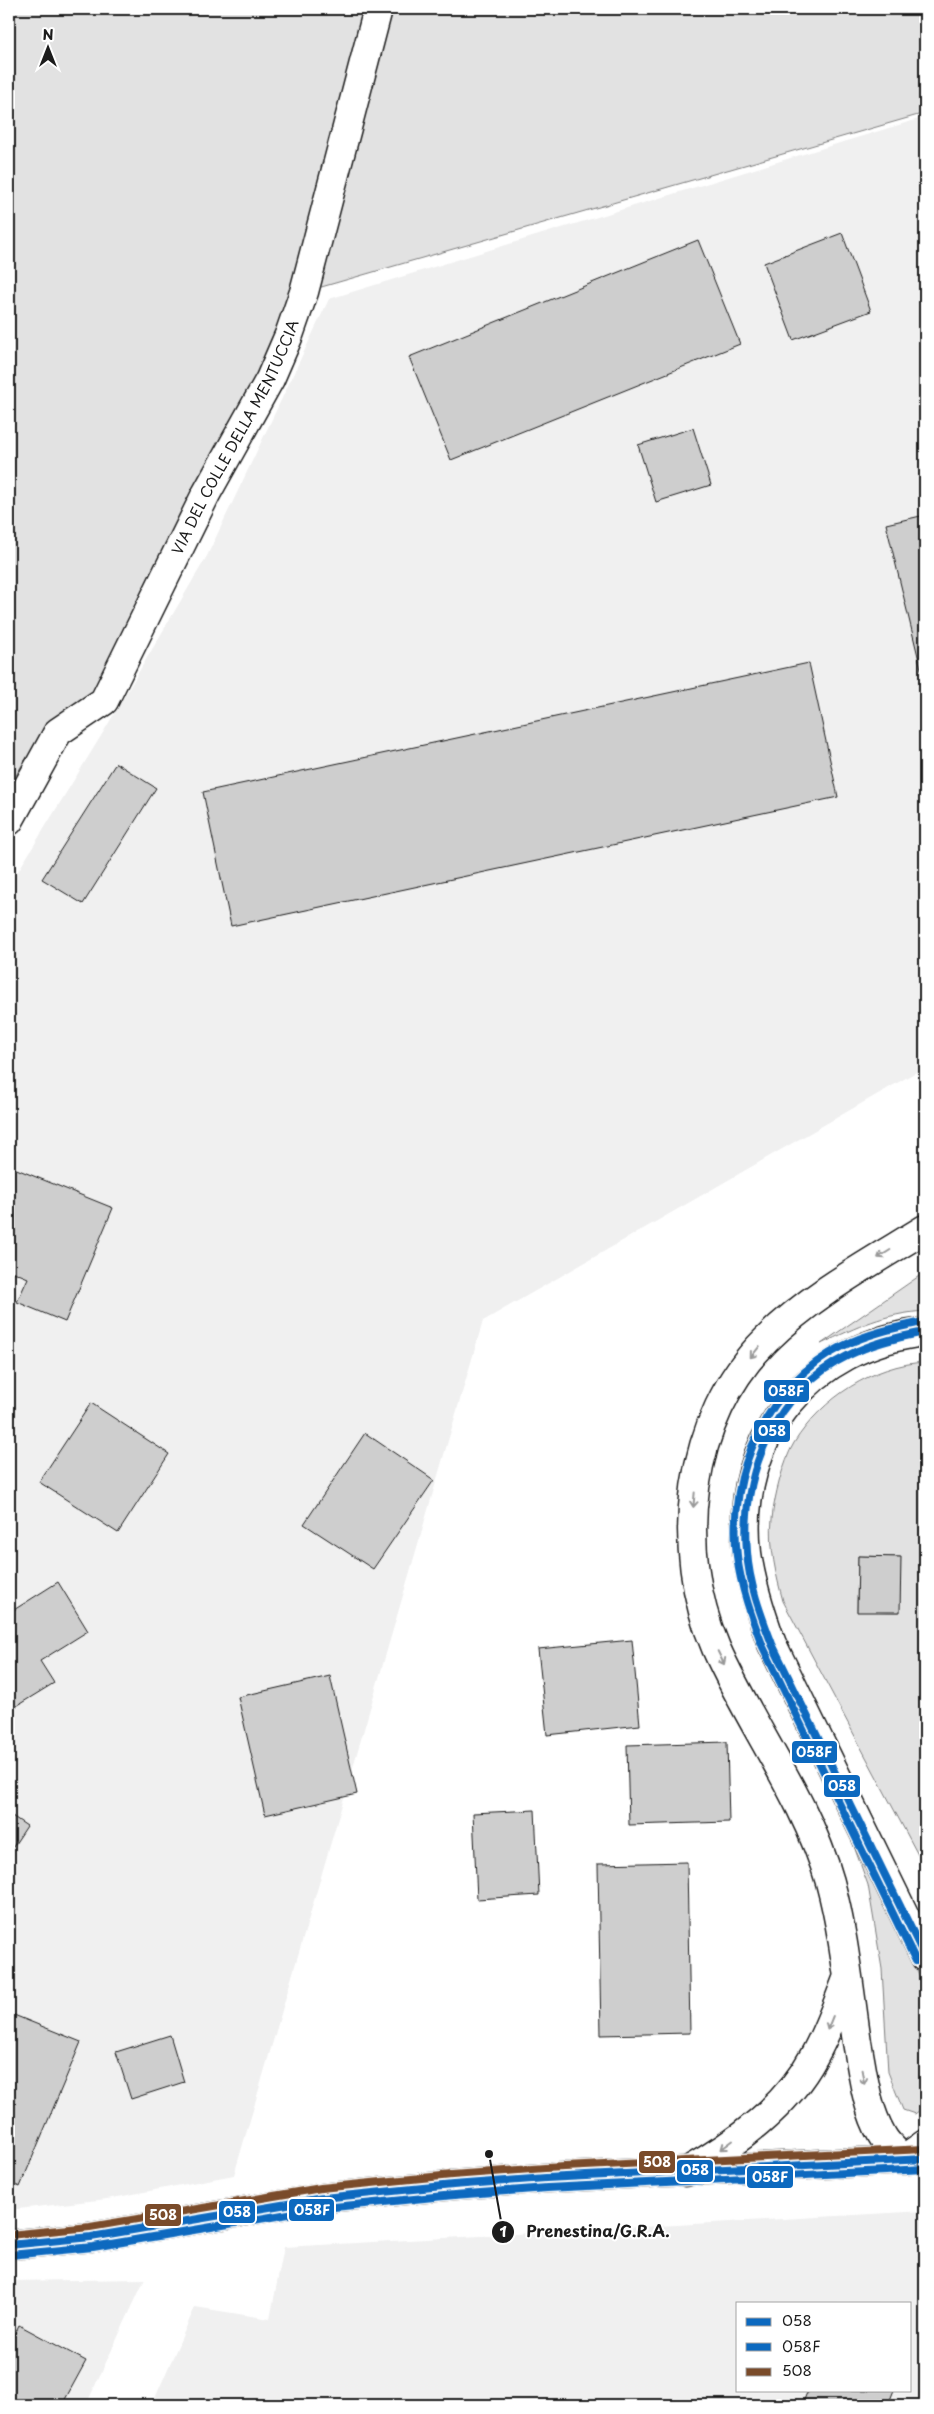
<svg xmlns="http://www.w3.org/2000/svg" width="934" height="2414" font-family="'Playpen Sans',sans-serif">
	<rect width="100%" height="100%" fill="#fff"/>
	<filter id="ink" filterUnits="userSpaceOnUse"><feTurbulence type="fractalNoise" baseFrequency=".02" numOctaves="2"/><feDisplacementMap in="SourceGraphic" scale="10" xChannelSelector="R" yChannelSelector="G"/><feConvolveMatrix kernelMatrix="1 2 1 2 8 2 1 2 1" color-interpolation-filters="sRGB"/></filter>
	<g filter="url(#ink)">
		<path fill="#f0f0f0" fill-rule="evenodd" d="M 925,117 L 925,1067 L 483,1321 L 234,2175 L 107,2199 L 9,2210 L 9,886 L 104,731 L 207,556 L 329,299 Z
			M 925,2211 L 925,2405 L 152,2405 L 195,2307 L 270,2319 L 284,2247 ZM 738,2303 L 910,2303 L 910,2390 L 738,2390 Z
			M 145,2279 L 86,2405 L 9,2405 L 9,2281 Z"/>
		<path fill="#e2e2e2" stroke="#7f7f7f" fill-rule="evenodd" d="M 9,9 L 925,9 L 925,113 L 304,292 L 88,708 L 25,760 L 9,787 Z
			M 925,1272 L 925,1311 C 883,1314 859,1326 821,1344 Z
			M 925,1362 L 925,1868 L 783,1601 C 776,1575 769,1547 772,1519 C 774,1498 783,1461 794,1443 C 822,1398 873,1365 925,1362 ZM 858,1556 L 900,1557 L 899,1612 L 857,1611 Z
			M 847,1827 L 911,1956 L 925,1990 L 925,2106 L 915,2114 L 903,2110 L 888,2072 L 882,1969 L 868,1885 Z"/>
		<path fill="#cecece" stroke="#1c1c1c" d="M 842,233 L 871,311 L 793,340 L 764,263 Z
			M 698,240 L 740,344 L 451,460 L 409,357 Z
			M 693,428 L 711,485 L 656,502 L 638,445 Z
			M 925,515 L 925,685 L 886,524 Z
			M 809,663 L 838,797 L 231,926 L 203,792 Z
			M 116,763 L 156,788 L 83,904 L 42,879 Z
			M 9,1166 L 113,1208 L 65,1322 L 17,1302 L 28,1278 L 9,1270 Z
			M 91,1403 L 169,1454 L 118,1533 L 39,1482 Z
			M 365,1433 L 434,1480 L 373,1569 L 304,1524 Z
			M 858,1556 L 901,1557 L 900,1612 L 857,1612 Z
			M 58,1582 L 88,1631 L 40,1661 L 54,1683 L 10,1710 L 9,1613 Z
			M 632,1640 L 640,1725 L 547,1735 L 538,1649 Z
			M 330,1676 L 357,1794 L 265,1815 L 238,1697 Z
			M 727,1742 L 729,1822 L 629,1825 L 627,1745 Z
			M 535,1810 L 539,1895 L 477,1899 L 473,1813 Z
			M 9,1814 L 27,1826 L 9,1853 Z
			M 687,1862 L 690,2033 L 601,2035 L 598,1864 Z
			M 9,2013 L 81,2042 L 20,2187 L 9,2182 Z
			M 170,2035 L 184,2082 L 131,2099 L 116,2052 Z
			M 19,2325 L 86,2361 L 62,2405 L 9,2405 L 9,2345 Z
			M 808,2390 L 894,2390 L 888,2405 L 802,2405 Z"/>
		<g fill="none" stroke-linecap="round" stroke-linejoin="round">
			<defs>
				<g id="minor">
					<path id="s1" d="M 9,821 L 58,732 L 104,701 L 206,494 L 270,379 L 289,335 L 304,292 L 378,9"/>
				</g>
				<path id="major" d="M 9,2245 L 91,2237 L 323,2198 L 453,2185 L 546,2178 L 922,2159"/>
				<path id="highway" d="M 925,1229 C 870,1263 812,1294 766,1340 C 687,1418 673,1549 716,1648 C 751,1727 806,1798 830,1882 C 844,1934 849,1988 857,2042 C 863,2074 866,2107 882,2135 C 887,2145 896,2152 904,2159 L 925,2144
					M 925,1332 C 811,1344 734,1437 747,1553 C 751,1584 761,1614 772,1644 L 925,1957
					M 686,2172 C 735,2144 787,2107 814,2056 C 828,2031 837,2005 847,1979"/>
			</defs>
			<use href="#minor" stroke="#1c1c1c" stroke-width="31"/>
			<use href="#major" stroke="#1c1c1c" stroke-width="31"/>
			<use href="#highway" stroke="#1c1c1c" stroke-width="31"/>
			<use href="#minor" stroke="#fff" stroke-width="28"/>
			<use href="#major" stroke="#fff" stroke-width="28"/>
			<use href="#highway" stroke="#fff" stroke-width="28"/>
			<defs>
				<path id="bus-1" d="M 925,1332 C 898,1337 873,1343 849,1355 C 774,1391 741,1474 747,1552 C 749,1584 761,1615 772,1644 L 925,1957
					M 9,2245 L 91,2237 L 323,2198 L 453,2185 L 546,2178 L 925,2159"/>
				<path id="bus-2" d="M 916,1961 L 763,1647 C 752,1618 741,1588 737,1556 C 727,1473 767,1384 843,1346 C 869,1333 895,1328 923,1322
					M 10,2255 L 93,2247 L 324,2208 L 454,2195 L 547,2188 L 925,2169"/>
				<path id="bus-3" d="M 9,2235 L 90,2227 L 321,2188 L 452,2175 L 545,2168 L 924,2149"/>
			</defs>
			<use href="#bus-1" stroke="#fff" stroke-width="11"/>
			<use href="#bus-2" stroke="#fff" stroke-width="11"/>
			<use href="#bus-3" stroke="#fff" stroke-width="11"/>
			<use href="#bus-1" stroke="#0c69bf" stroke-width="8"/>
			<use href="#bus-2" stroke="#0c69bf" stroke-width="8"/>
			<use href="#bus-3" stroke="#7a4b2a" stroke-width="8"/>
		</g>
		<defs><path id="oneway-shaft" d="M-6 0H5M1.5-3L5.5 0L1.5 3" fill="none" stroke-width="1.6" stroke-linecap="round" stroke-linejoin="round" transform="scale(1.25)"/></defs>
		<g stroke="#999">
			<use href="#oneway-shaft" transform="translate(884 1254) rotate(148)"/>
			<use href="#oneway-shaft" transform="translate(755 1352) rotate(129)"/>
			<use href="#oneway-shaft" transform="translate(694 1500) rotate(95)"/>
			<use href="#oneway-shaft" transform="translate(721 1658) rotate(64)"/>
			<use href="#oneway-shaft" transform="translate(830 2023) rotate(112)"/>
			<use href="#oneway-shaft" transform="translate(863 2077) rotate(79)"/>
			<use href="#oneway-shaft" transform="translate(727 2145) rotate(143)"/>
		</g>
	</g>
	<g text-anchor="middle" stroke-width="4" stroke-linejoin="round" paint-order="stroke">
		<g font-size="15" fill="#1c1c1c" stroke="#fff">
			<text dy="5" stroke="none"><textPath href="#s1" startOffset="452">VIA DEL COLLE DELLA MENTUCCIA</textPath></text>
		</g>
	</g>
	<path fill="none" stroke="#1c1c1c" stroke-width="2" d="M489 2154L503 2232"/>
	<g fill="#1c1c1c" stroke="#fff" stroke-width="2">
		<circle cx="489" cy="2154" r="5"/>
		<circle cx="503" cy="2232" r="12"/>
	</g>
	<g font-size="15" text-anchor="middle" font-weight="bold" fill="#fff">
		<text x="503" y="2237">1</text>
	</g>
	<g font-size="16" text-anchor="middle" font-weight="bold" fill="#1c1c1c" stroke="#fff" stroke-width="4" stroke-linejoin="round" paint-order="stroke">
		<text x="598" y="2237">Prenestina/G.R.A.</text>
	</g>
	<g stroke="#fff" stroke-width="2">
		<rect x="763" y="1379" width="47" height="24" rx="5" fill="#0c69bf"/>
		<rect x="753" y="1419" width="38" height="24" rx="5" fill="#0c69bf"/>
		<rect x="791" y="1740" width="47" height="24" rx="5" fill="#0c69bf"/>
		<rect x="823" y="1774" width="38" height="24" rx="5" fill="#0c69bf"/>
		<rect x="638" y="2150" width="38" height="24" rx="5" fill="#7a4b2a"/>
		<rect x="676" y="2159" width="38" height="24" rx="5" fill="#0c69bf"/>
		<rect x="746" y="2165" width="48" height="24" rx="5" fill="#0c69bf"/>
		<rect x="288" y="2198" width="47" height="24" rx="5" fill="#0c69bf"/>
		<rect x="218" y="2200" width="38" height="24" rx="5" fill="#0c69bf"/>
		<rect x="144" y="2203" width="38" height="24" rx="5" fill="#7a4b2a"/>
	</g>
	<g font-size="14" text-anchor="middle" font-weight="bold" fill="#fff">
		<text x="786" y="1396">058F</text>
		<text x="772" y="1436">058</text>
		<text x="814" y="1757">058F</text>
		<text x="842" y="1791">058</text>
		<text x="657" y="2167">508</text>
		<text x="695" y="2175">058</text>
		<text x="770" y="2182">058F</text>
		<text x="312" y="2215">058F</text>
		<text x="237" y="2217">058</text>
		<text x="163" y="2220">508</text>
	</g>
	<rect width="934" height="2414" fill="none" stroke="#fff" stroke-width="30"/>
	<rect x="15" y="15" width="904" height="2384" fill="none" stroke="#1c1c1c" stroke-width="2" filter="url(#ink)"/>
	<rect x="736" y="2302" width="175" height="90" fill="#ffffff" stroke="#a4a4a4"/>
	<rect x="746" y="2318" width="25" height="8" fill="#0c69bf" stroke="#a4a4a4"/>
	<text x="782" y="2326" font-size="15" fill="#1c1c1c">058</text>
	<rect x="746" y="2343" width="25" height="8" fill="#0c69bf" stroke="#a4a4a4"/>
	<text x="782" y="2352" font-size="15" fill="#1c1c1c">058F</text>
	<rect x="746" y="2368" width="25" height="8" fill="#7a4b2a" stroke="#a4a4a4"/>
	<text x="782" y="2376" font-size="15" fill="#1c1c1c">508</text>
	<g transform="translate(48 48)" stroke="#ffffff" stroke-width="4" paint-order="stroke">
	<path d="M0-4L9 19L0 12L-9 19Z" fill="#1c1c1c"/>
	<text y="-8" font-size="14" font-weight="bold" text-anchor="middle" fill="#1c1c1c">N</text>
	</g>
</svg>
